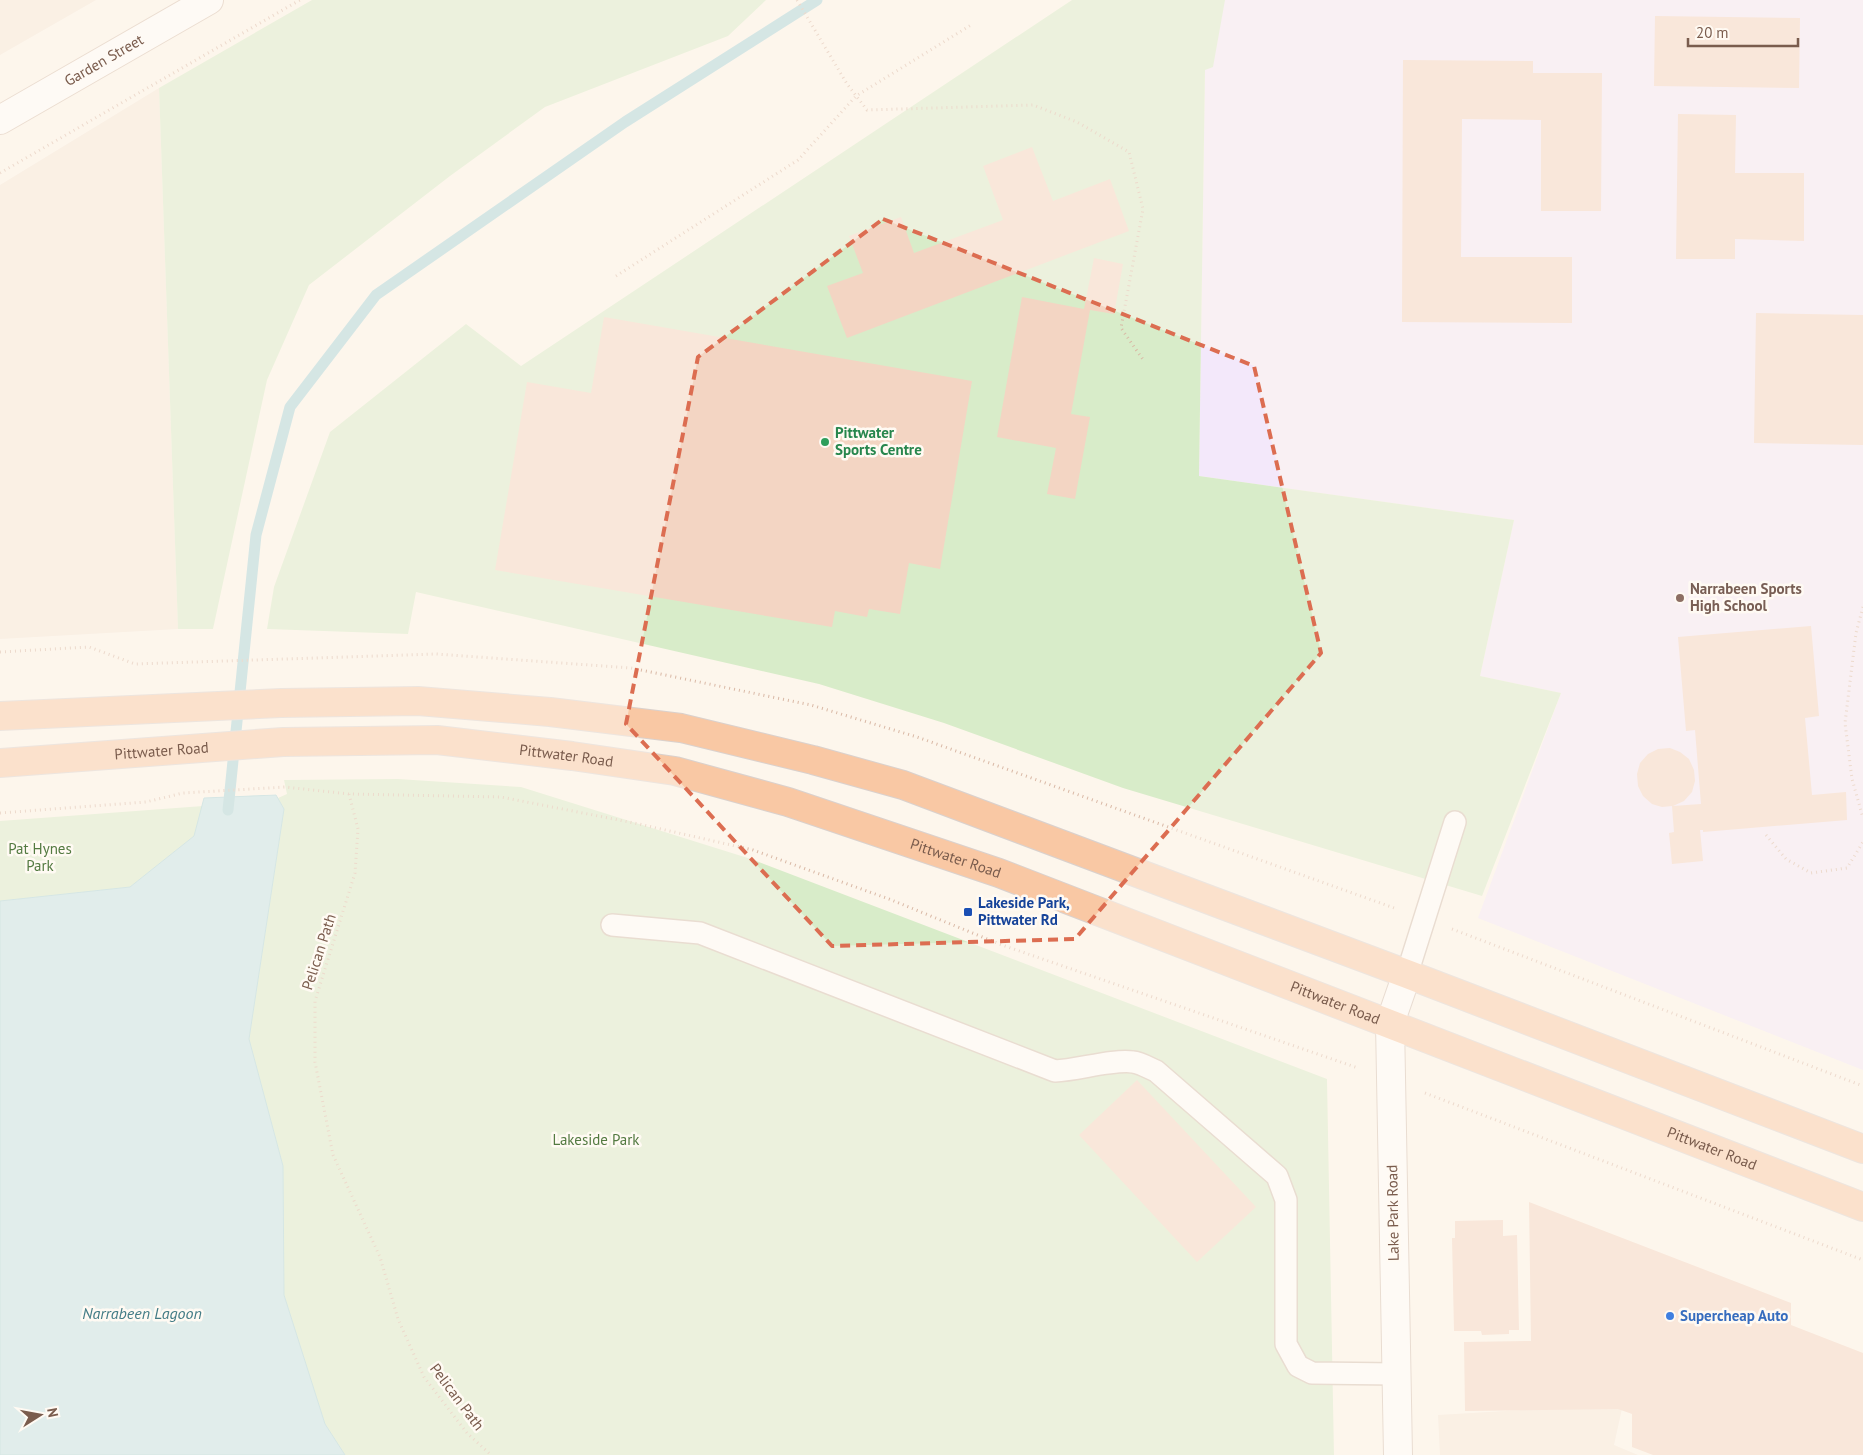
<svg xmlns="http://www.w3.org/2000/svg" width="1863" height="1455" font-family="'PT Sans',sans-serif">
	<rect width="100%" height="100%" fill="#fdf6ec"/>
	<path fill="#f5e8da" d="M 0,0 L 96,0 L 0,55 Z
		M 159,88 L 178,629 L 0,639 L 0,185 Z
		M 1623,1404 L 1614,1445 L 1638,1455 L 1440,1455 L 1438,1415 Z"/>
	<path fill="#f3e8fa" d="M 1206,0 L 1863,0 L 1863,1070 L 1478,918 L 1561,693 L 1480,676 L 1514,520 L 1199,476 Z"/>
	<path fill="#d8ecc9" d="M 312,0 L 766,0 L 728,36 L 545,107 L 450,176 L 309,285 L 267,380 L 213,629 L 178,629 L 159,88 Z
		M 1072,0 L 1225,0 L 1213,67 L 1205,70 L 1199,476 L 1514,520 L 1480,676 L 1561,693 L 1482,896 L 1123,788 L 944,723 L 819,684 L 416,592 L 408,634 L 267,629 L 274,587 L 330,432 L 466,324 L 521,366 Z
		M 398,779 L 521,787 L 751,859 L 1327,1079 L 1334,1455 L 345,1455 L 325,1424 L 284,1295 L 283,1166 L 249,1039 L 284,809 L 278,798 L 287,794 L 284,780 Z
		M 203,806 L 194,836 L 130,887 L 0,901 L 0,821 Z"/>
	<path fill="#bfe3e8" stroke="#a5d3da" d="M 276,795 L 284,809 L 249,1039 L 283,1166 L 284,1295 L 325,1424 L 345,1455 L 0,1455 L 0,901 L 130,887 L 194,836 L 204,798 Z"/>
	<path fill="#fdf6ec" d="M 276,793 L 278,794 L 202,797 L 204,795 Z"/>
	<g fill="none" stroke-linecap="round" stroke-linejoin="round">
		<path stroke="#a5d3da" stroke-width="11" d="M 228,810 L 256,535 L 290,407 L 376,295 L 625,122 L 817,0"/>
	</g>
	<path fill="#f3d5c3" d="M 1655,16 L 1800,18 L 1799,88 L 1654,86 Z
		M 1403,60 L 1533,61 L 1533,73 L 1602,73 L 1601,211 L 1541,211 L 1541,120 L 1462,119 L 1461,257 L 1572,257 L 1572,323 L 1402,322 Z
		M 1678,114 L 1736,115 L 1735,173 L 1804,173 L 1804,241 L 1735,239 L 1735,259 L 1676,259 Z
		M 1032,147 L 1053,201 L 1110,179 L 1129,231 L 847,338 L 827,286 L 863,273 L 849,236 L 901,217 L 914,253 L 1003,220 L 983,166 Z
		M 1094,258 L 1123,264 L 1114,314 L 1090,310 L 1071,414 L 1090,417 L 1075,499 L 1047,494 L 1056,448 L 997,437 L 1022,297 L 1084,309 Z
		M 1756,313 L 1863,315 L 1863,445 L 1754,443 Z
		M 604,317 L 972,381 L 940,569 L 909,563 L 900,614 L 869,609 L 867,617 L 835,611 L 832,627 L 495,570 L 527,382 L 591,393 Z
		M 1811,626 L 1819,716 L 1805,718 L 1812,795 L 1846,792 L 1847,820 L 1703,832 L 1703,830 L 1700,830 L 1703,861 L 1672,864 L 1669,833 L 1674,832 L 1672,806 L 1662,807 L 1652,804 L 1643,796 L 1638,786 L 1637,774 L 1640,763 L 1648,754 L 1658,749 L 1670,748 L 1680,752 L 1689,759 L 1694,770 L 1695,781 L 1692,792 L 1684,801 L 1673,806 L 1701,804 L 1695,730 L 1686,731 L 1678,637 Z
		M 1137,1080 L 1256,1207 L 1197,1262 L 1079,1135 Z
		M 1529,1202 L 1791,1303 L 1791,1325 L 1863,1353 L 1863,1455 L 1653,1455 L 1632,1447 L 1632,1414 L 1618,1409 L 1465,1411 L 1464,1342 L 1531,1341 Z
		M 1503,1220 L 1503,1236 L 1517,1235 L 1519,1330 L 1509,1330 L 1509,1334 L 1482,1335 L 1481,1331 L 1454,1331 L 1452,1238 L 1455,1238 L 1455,1221 Z"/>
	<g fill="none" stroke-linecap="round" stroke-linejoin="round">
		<defs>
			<path id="service" d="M 612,925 L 700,933 L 1055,1071 C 1078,1070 1113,1059 1133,1062 C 1141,1063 1149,1068 1156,1071 L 1277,1176 L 1286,1200 L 1286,1344 L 1298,1366 L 1312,1373 L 1396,1374
				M 1407,974 L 1455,822"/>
			<path id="minor" d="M 1398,1455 L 1390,1023 L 1407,974"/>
			<g id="secondary">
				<path id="s1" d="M 0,120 L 209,0"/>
			</g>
			<g id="trunk">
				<path d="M 0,716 L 281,703 L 418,701 L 550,712 L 681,728 L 813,760 L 903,785 L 1407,974 L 1863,1149"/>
				<path id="s2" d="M 0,763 L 283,742 L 437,740 L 572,756 L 675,771 L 788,802 L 999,873 L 1863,1207"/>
			</g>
		</defs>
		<use href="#service" stroke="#d1beb0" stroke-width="24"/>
		<use href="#minor" stroke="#d1beb0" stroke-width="30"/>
		<use href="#secondary" stroke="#d6c0b0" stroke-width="30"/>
		<use href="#trunk" stroke="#dad1cd" stroke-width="30"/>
		<path stroke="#d9b8a5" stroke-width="3" stroke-dasharray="1 4" stroke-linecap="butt" d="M 797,0 L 847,84 L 867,110 L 1033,105 L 1077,122 L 1129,152 L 1143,209 L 1121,328 L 1144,361
			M 0,173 L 300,0
			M 616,276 L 798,160 L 856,96 L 971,25
			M 1863,607 L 1856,633 L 1845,723 L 1852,779 L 1863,818
			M 0,652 L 89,647 L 135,664 L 436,654 L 631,668 L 811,705 L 917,737 L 1397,909
			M 349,794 L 358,829 L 355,873 L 315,1001 L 315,1062 L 333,1155 L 380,1257 L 398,1319 L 424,1377 L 467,1433 L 491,1455
			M 0,813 L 146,802 L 183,793 L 285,787 L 349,794 L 501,797 L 639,824 L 753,850 L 889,899 L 1002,945 L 1358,1068
			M 1766,835 L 1786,859 L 1811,873 L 1847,868 L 1863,842
			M 1452,929 L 1863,1086
			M 1425,1093 L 1863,1260"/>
		<use href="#service" stroke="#fff" stroke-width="21"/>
		<use href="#minor" stroke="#fff" stroke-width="28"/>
		<use href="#secondary" stroke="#fff" stroke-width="28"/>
		<use href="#trunk" stroke="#f9c8a4" stroke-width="28"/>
	</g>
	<path d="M0 0H1863V1455H0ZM 883,219 L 1254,366 L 1321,653 L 1075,939 L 832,946 L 626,724 L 698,357 Z" fill="#fdf6ec" fill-opacity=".55" fill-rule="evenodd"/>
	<path fill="none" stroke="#dc6d51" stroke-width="4" stroke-dasharray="10 6" stroke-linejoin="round" d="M 883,219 L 1254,366 L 1321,653 L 1075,939 L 832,946 L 626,724 L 698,357 Z"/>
	<circle fill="#2e9e5b" stroke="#fffaf3" stroke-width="2" cx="825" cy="442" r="5"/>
	<circle fill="#8d6e63" stroke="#fffaf3" stroke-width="2" cx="1680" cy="598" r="5"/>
	<rect fill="#1a4fb4" stroke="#fffaf3" stroke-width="2" x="963" y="907" width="10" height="10" rx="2.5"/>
	<circle fill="#3f7fe0" stroke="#fffaf3" stroke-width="2" cx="1670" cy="1316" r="5"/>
	<g text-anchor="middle" stroke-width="5" stroke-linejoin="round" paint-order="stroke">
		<g font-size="15" fill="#7a5c4d" stroke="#fffaf3">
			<text dy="5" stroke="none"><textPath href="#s1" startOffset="120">Garden Street</textPath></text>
			<text dy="5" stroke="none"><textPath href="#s2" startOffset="162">Pittwater Road</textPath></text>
			<text dy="5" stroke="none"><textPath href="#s2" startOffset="568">Pittwater Road</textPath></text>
			<text dy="5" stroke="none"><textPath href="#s2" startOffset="972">Pittwater Road</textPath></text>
			<text transform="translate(319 952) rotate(-72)" y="5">Pelican Path</text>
			<text dy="5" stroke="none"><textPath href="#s2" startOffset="1378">Pittwater Road</textPath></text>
			<text dy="5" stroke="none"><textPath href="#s2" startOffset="1782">Pittwater Road</textPath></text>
			<text transform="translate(1393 1213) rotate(-91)" y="5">Lake Park Road</text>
			<text transform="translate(457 1397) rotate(53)" y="5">Pelican Path</text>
		</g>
		<g font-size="15" font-weight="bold" fill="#27864d" stroke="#fffaf3" text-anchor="start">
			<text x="835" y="438">Pittwater<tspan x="835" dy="17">Sports Centre</tspan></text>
		</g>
		<g font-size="15" font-weight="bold" fill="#785e54" stroke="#fffaf3" text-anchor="start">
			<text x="1690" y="594">Narrabeen Sports<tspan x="1690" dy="17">High School</tspan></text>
		</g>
		<g font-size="15" fill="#537a41" stroke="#fffaf3">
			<text x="40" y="854">Pat Hynes<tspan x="40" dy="17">Park</tspan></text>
			<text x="596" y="1145">Lakeside Park</text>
		</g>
		<g font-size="15" font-weight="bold" fill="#164399" stroke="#fffaf3" text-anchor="start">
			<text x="978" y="908">Lakeside Park,<tspan x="978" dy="17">Pittwater Rd</tspan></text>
		</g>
		<g font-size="15" font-weight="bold" fill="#366cbe" stroke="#fffaf3" text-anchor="start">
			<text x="1680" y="1321">Supercheap Auto</text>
		</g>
		<g font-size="16" font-style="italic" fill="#437c86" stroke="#fffaf3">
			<text x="142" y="1319">Narrabeen Lagoon</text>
		</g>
	</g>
	<g transform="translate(40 1415) rotate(79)" stroke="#fffaf3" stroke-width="4" paint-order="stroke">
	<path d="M0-4L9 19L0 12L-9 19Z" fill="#7a5c4d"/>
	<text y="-8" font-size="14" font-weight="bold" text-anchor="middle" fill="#7a5c4d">N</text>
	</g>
	<path d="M1688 38v8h110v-8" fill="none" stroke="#7a5c4d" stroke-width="2.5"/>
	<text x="1696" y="38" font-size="15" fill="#7a5c4d" stroke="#fffaf3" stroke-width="4" paint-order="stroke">20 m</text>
</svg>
